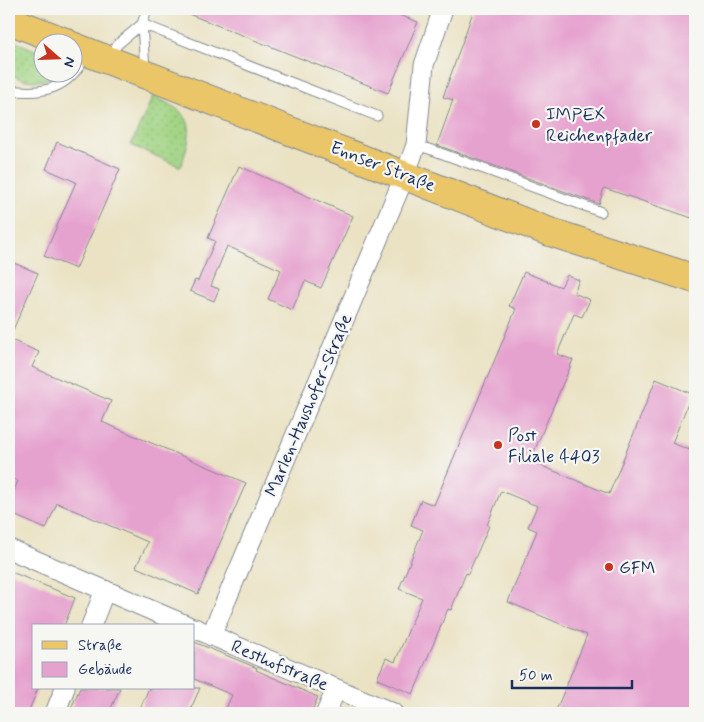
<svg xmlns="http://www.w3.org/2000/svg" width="704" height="722" font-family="Mynerve,sans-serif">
	<defs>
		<pattern id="grass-dots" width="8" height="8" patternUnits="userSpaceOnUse" patternTransform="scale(1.25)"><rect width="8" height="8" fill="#a2d484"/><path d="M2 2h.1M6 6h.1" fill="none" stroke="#8bb674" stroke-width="1.8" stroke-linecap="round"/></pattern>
	</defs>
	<rect width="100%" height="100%" fill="#f6f6f2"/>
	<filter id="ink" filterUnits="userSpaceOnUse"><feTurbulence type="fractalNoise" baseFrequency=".02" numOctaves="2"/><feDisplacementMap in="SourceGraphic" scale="10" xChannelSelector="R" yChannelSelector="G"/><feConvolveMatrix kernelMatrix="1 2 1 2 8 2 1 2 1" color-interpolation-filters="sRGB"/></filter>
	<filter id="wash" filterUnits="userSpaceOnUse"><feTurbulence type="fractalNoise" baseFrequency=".0096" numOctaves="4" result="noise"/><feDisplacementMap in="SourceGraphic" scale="20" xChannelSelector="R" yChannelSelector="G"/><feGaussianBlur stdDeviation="1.12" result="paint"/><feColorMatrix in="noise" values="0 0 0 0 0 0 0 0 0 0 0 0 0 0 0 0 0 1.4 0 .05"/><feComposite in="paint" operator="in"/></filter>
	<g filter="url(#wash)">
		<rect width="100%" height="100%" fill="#eae2c3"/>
		<path fill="url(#grass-dots)" stroke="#5e8271" d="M 9,39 L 42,53 L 42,72 L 56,73 C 43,85 23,82 9,73 Z
			M 153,96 C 196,116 194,124 181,167 L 131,145 Z"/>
		<g id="blocks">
			<path fill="#e6a2cf" d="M 176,9 L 383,9 L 418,22 L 388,93 Z
				M 474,9 L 695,9 L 695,219 L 604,188 L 599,204 L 437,145 L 453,100 L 443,97 Z
				M 57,142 L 120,169 L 76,269 L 44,256 L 76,182 L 46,169 Z
				M 239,166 L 353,216 L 321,288 L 305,281 L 292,310 L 268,299 L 281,270 L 227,246 L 211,286 L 219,289 L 214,301 L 190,291 L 195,280 L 198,281 L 215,241 L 208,238 Z
				M 9,261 L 38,273 L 9,339 L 39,352 L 32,367 L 111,401 L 102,422 L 246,483 L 198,594 L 136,567 L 148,542 L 57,503 L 46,529 L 9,513 L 9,502 L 18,481 L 9,477 Z
				M 524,272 L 561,287 L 567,275 L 579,280 L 574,293 L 590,300 L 582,317 L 574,314 L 557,354 L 573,360 L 530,461 L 609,494 L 656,379 L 692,394 L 672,443 L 695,452 L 695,713 L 555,713 L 587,635 L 508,602 L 537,531 L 528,527 L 537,506 L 501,491 L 487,525 L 489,526 L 468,574 L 466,573 L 451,610 L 448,609 L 421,673 L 422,673 L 413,694 L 377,679 L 386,658 L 395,662 L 422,598 L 399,589 L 423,530 L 411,525 L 421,500 L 434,505 L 516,309 L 509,306 Z
				M 9,571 L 75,598 L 64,626 L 34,626 L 34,688 L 38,688 L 28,713 L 9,713 Z
				M 194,642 L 257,668 L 256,670 L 318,697 L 311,713 L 224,713 L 232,695 L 194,679 Z
				M 80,688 L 120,688 L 109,713 L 69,713 Z
				M 149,688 L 200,688 L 189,713 L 138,713 Z"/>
		</g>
	</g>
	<g filter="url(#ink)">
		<use href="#blocks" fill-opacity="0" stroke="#828890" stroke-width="1"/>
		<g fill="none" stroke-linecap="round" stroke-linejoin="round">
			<defs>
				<path id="lane" d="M 426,9 L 441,15
					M 142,24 L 377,116
					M 108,57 L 118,44 L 142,24
					M 145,70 L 142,24 L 147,9
					M 9,90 C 44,95 69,89 86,55
					M 416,145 L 435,151 L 601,212"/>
				<path id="street" d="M 9,549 L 188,626
					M 91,626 L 105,590
					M 194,628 L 393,713
					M 211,636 L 405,175 L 416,145 L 424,65 L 443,9
					M 55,713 L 65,688
					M 326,713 L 336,689"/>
				<path id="primary" d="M 9,20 L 65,42
					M 72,46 L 547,231 L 695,279"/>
			</defs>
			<use href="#lane" stroke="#828890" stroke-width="11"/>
			<use href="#street" stroke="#828890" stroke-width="21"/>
			<use href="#primary" stroke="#828890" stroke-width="30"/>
			<use href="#lane" stroke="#fff" stroke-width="9"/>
			<use href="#street" stroke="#fff" stroke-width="19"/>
			<use href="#primary" stroke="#eac669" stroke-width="28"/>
		</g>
	</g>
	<g fill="#c8321e" stroke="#f6f6f2" stroke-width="2">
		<circle cx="536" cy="124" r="5"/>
		<circle cx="498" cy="445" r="5"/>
		<circle cx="609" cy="567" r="5"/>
	</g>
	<g text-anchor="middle" stroke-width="4.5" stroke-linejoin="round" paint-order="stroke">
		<g font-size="18" fill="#1b2f5e" stroke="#f6f6f2" text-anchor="start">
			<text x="546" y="120">IMPEX<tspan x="546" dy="21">Reichenpfader</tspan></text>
			<text x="508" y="441">Post<tspan x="508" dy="21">Filiale 4403</tspan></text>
			<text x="619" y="573">GFM</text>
		</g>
		<g font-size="18" fill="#1b2f5e" stroke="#f6f6f2">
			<text transform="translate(383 166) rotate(21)" y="6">Ennser Straße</text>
			<text transform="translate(308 405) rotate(-67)" y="6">Marlen-Haushofer-Straße</text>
			<text transform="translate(280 665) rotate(23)" y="6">Resthofstraße</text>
		</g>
	</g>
	<rect width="704" height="722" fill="none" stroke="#f6f6f2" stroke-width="30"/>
	<rect x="32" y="624" width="162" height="65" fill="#f6f6f2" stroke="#9ea6b7"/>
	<rect x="42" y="641" width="25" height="8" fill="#eac669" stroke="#9ea6b7"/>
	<text x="78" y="650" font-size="15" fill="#1b2f5e">Straße</text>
	<rect x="42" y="662" width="25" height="15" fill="#e6a2cf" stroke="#9ea6b7"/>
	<text x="78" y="674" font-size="15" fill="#1b2f5e">Gebäude</text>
	<g transform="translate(58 58) rotate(110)"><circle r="24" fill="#f6f6f2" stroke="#9ea6b7"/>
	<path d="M0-4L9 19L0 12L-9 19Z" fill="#c8321e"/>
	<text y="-8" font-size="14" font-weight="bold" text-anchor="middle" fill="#1b2f5e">N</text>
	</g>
	<path d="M512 680v8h120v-8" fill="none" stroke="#1b2f5e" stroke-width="2.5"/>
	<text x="519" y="680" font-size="15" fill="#1b2f5e" stroke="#f6f6f2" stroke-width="4" paint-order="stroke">50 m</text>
</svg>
